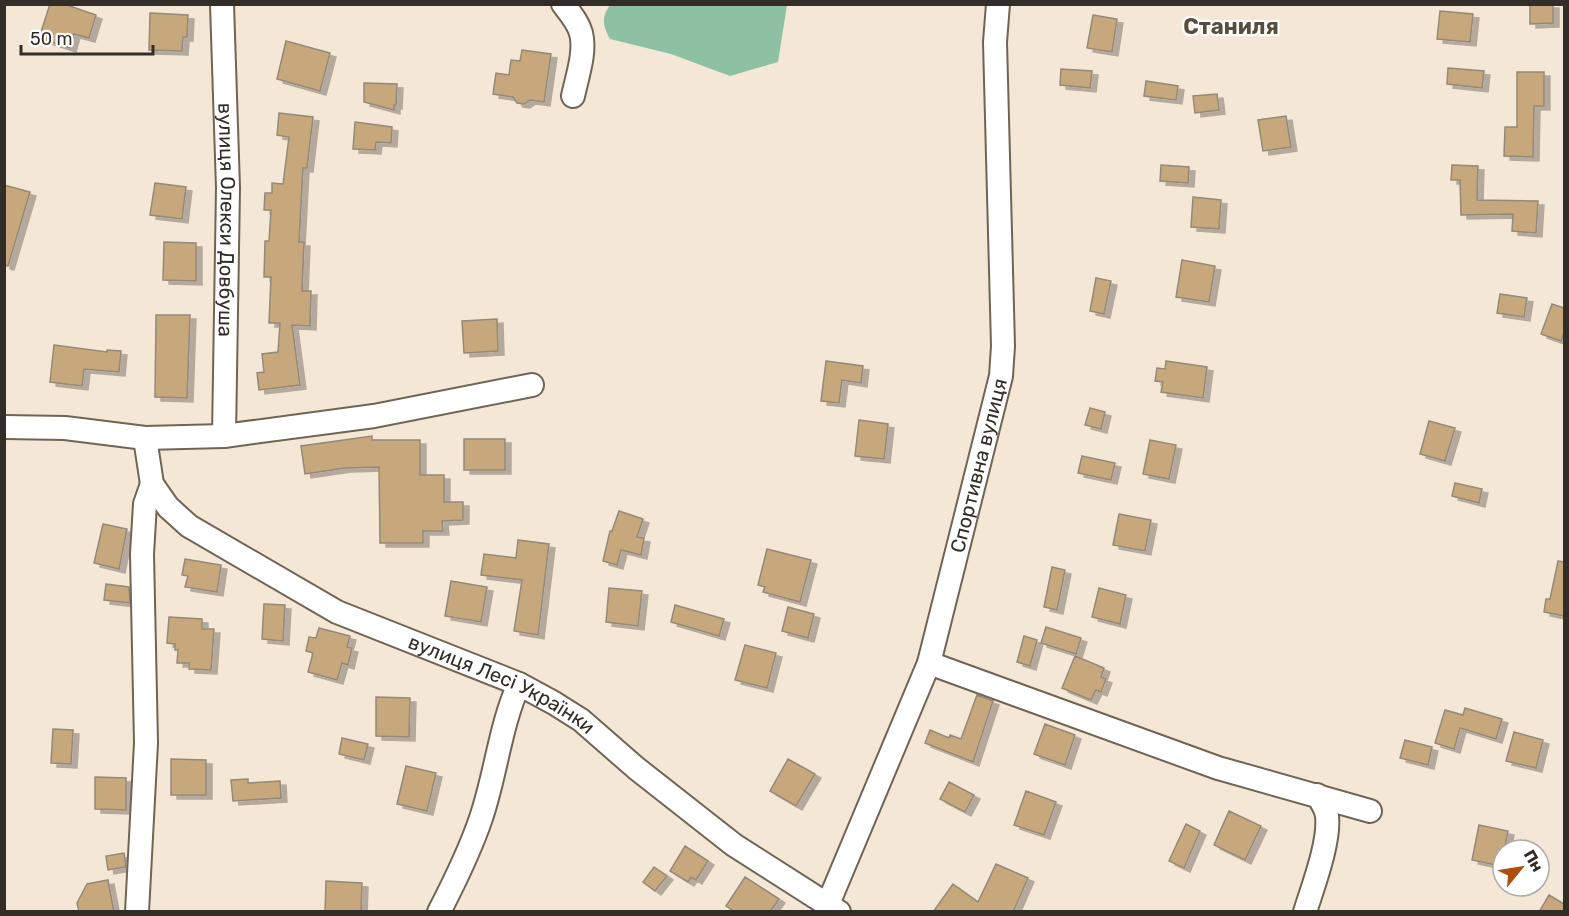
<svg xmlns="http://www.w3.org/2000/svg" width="1569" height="916" font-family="Rubik,sans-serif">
	<defs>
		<filter id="shadow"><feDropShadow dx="6" dy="4" stdDeviation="0" flood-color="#0004"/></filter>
	</defs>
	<rect width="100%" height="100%" fill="#f5e7d5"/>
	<path fill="#8ec0a3" d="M 610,5 L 787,5 L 778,62 L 730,76 L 671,54 L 610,39 C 603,26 601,18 610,5 Z"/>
	<path fill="#c6a87c" stroke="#958978" stroke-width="1.5" filter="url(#shadow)" d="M 50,4 L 64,4 L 96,15 L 89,38 L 74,34 L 70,48 L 39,38 Z
		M 1530,4 L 1553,4 L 1553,23 L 1530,24 Z
		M 1440,11 L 1473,14 L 1470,42 L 1437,39 Z
		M 150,13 L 188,15 L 187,37 L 183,37 L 182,51 L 149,50 Z
		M 1093,15 L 1117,19 L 1112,52 L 1087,48 Z
		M 286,41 L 330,53 L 320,91 L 277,79 Z
		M 522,50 L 551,54 L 544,102 L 530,100 L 524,104 L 517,103 L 513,97 L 493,94 L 496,73 L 509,75 L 511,60 L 520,61 Z
		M 1448,68 L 1484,71 L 1482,88 L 1447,84 Z
		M 1061,69 L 1092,71 L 1090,88 L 1060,85 Z
		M 1517,72 L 1544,72 L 1544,106 L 1534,106 L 1533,157 L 1504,156 L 1505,127 L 1517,127 Z
		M 1146,81 L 1178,86 L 1176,100 L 1144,96 Z
		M 364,83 L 397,84 L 396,105 L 394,105 L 394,110 L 364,102 Z
		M 1217,94 L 1219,110 L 1195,113 L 1193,96 Z
		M 279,113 L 313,117 L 307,168 L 303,168 L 299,242 L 304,242 L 302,291 L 311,291 L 310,326 L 292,325 L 300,385 L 259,390 L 257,373 L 264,372 L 262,354 L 278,352 L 280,323 L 269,323 L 271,277 L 264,277 L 265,241 L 269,241 L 271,210 L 264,210 L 265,193 L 272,193 L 272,183 L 283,184 L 289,137 L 277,135 Z
		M 1286,116 L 1291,147 L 1263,151 L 1258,120 Z
		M 355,122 L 392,127 L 391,143 L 376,142 L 375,150 L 353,149 Z
		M 1161,165 L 1189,167 L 1188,183 L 1160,181 Z
		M 1452,165 L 1478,166 L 1477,200 L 1538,201 L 1536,233 L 1512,231 L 1513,214 L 1461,215 L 1460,180 L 1451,180 Z
		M 155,183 L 186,187 L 182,219 L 150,215 Z
		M 4,185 L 30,192 L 8,266 L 4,265 Z
		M 1193,197 L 1221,200 L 1219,229 L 1191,227 Z
		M 164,242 L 196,243 L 196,281 L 163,280 Z
		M 1182,260 L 1215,266 L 1209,302 L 1176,297 Z
		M 1096,278 L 1111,281 L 1104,314 L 1090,311 Z
		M 1500,294 L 1527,298 L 1524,317 L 1497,313 Z
		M 1552,304 L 1564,308 L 1564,333 L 1561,341 L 1541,334 Z
		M 156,315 L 190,315 L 187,398 L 155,397 Z
		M 497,319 L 498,351 L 464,353 L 462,321 Z
		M 54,345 L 107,352 L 107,350 L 121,351 L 119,372 L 84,369 L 82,386 L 50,382 Z
		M 826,361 L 863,366 L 861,383 L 842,380 L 839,403 L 821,401 Z
		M 1166,361 L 1207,367 L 1203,398 L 1161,392 L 1163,382 L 1155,381 L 1157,368 L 1165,369 Z
		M 1090,408 L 1105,412 L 1101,429 L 1085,425 Z
		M 859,420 L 888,424 L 884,459 L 855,456 Z
		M 1429,421 L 1455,428 L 1445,461 L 1420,454 Z
		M 372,436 L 372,440 L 420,440 L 420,475 L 444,475 L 444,502 L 463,502 L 463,520 L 442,521 L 443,531 L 423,531 L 423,543 L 380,543 L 379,467 L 345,468 L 305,474 L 301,446 Z
		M 464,439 L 505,439 L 505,470 L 464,470 Z
		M 1150,440 L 1176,445 L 1169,479 L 1143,474 Z
		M 1082,456 L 1115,463 L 1111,480 L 1078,473 Z
		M 1455,483 L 1482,489 L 1479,503 L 1452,496 Z
		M 619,511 L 643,519 L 637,537 L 644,538 L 641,555 L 621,550 L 617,565 L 603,561 L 610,531 L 612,531 Z
		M 1119,514 L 1151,520 L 1145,551 L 1113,545 Z
		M 103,524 L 127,529 L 119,569 L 94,563 Z
		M 518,540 L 549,544 L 538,635 L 514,631 L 522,580 L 481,575 L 484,554 L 516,558 Z
		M 767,549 L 811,560 L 800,602 L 763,592 L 765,587 L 758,585 Z
		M 185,559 L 221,565 L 217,592 L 185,587 L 188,576 L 182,575 Z
		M 1558,561 L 1564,562 L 1564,616 L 1544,612 L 1546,599 L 1550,599 Z
		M 1052,567 L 1065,570 L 1057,610 L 1044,607 Z
		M 451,581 L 487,587 L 481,622 L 445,616 Z
		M 106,584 L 129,587 L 130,603 L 104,600 Z
		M 609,588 L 642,591 L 638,626 L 606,622 Z
		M 1099,588 L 1126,595 L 1120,624 L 1092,617 Z
		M 264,604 L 285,605 L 283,641 L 262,639 Z
		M 675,605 L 724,619 L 719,636 L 671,622 Z
		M 788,607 L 814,614 L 808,638 L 782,631 Z
		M 169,617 L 202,619 L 202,629 L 214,629 L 211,670 L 189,669 L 189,663 L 177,663 L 178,650 L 175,650 L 175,644 L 167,643 Z
		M 1046,627 L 1081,638 L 1076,654 L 1041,643 Z
		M 319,628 L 350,636 L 347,647 L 352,648 L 348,665 L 342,663 L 337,680 L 308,672 L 313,653 L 306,651 L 309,637 L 316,638 Z
		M 1024,636 L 1037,640 L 1030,666 L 1017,662 Z
		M 745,645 L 776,653 L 767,688 L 735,680 Z
		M 1075,656 L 1104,668 L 1101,677 L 1106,679 L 1101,692 L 1096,690 L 1091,700 L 1062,688 Z
		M 977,695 L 993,701 L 973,762 L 925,743 L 930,730 L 949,738 L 950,735 L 961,739 Z
		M 376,697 L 410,698 L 409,737 L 376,736 Z
		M 1465,708 L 1502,719 L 1496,739 L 1460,728 L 1454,749 L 1435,743 L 1445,710 L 1463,715 Z
		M 1045,724 L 1075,735 L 1065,765 L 1034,754 Z
		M 53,729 L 73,730 L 71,764 L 51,763 Z
		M 1514,732 L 1543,740 L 1536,768 L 1506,761 Z
		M 342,738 L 368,744 L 364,760 L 339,754 Z
		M 1405,740 L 1432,747 L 1428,765 L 1400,758 Z
		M 171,759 L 206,760 L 206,795 L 171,795 Z
		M 788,759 L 815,774 L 796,806 L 770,791 Z
		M 406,766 L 436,773 L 427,811 L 397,804 Z
		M 95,777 L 126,778 L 126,810 L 95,809 Z
		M 248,779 L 248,783 L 280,781 L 281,798 L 233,801 L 231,780 Z
		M 949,782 L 974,795 L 965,812 L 940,799 Z
		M 1026,791 L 1056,802 L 1044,835 L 1014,825 Z
		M 1229,811 L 1261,826 L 1245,860 L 1214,845 Z
		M 1186,824 L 1200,831 L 1184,868 L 1169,861 Z
		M 1479,825 L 1508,831 L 1501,866 L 1472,860 Z
		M 685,846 L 708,861 L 696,880 L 691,877 L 688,882 L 670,871 Z
		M 124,853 L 126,867 L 108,870 L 106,856 Z
		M 996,864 L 1028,878 L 1013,912 L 933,912 L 953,884 L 978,902 Z
		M 654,867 L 667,876 L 655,891 L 643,882 Z
		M 745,877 L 779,899 L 770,912 L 735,912 L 726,906 Z
		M 108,880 L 114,912 L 79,912 L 77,903 L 87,884 Z
		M 326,881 L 362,883 L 361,912 L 325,912 Z
		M 1549,895 L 1564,904 L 1564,912 L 1539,912 Z"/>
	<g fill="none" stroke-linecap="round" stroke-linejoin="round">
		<defs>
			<g id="minor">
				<path id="s1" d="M 222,4 L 228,188 L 224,436"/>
				<path d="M 563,4 C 570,13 578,22 581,33 C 586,52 577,77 573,96"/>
				<path d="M 4,427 L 65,428 L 145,438 L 224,436 L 374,416 L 532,385"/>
				<path id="s2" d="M 145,438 L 152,484 L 168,507 L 189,526 L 337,612 L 519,684 L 554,703 L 581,720 L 636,768 L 734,845 L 839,912"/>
				<path d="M 929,663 L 1218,768 L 1370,811"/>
				<path id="s3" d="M 828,904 L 929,663 L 1001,376 L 1003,346 L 995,42 L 998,4"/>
				<path d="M 137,912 L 146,743 L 142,554 L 145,504 L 152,484"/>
				<path d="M 439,912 C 455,881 470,851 481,818 C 496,774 500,726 519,684"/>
				<path d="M 1305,912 C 1313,886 1330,842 1327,816 C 1326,808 1321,801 1317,795"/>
			</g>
		</defs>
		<use href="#minor" stroke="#706554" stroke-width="26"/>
		<use href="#minor" stroke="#fff" stroke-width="22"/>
	</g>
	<g text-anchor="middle" stroke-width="4.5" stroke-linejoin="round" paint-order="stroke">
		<g font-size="20" fill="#322d26" stroke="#fff">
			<text dy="7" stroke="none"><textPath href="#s1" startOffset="216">вулиця Олекси Довбуша</textPath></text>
			<text dy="7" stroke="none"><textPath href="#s3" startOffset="465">Спортивна вулиця</textPath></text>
			<text dy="7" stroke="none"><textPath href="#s2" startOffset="454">вулиця Лесі Українки</textPath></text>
		</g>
		<g font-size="22" font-weight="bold" fill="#584d3d" stroke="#fff">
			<text x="1231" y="34">Станиля</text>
		</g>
	</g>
	<rect width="1569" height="916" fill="none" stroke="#322d26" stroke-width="12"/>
	<g transform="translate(1521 868) rotate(60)"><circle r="28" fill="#ffffff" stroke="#adaba8" stroke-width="1.5"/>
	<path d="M0-4.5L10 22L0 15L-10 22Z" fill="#af4e0c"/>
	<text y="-9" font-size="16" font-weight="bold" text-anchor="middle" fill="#322d26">Пн</text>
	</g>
	<path d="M21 45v9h132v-9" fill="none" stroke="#322d26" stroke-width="3"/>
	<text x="30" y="45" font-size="18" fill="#322d26" stroke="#ffffff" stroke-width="4.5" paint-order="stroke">50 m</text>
</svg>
